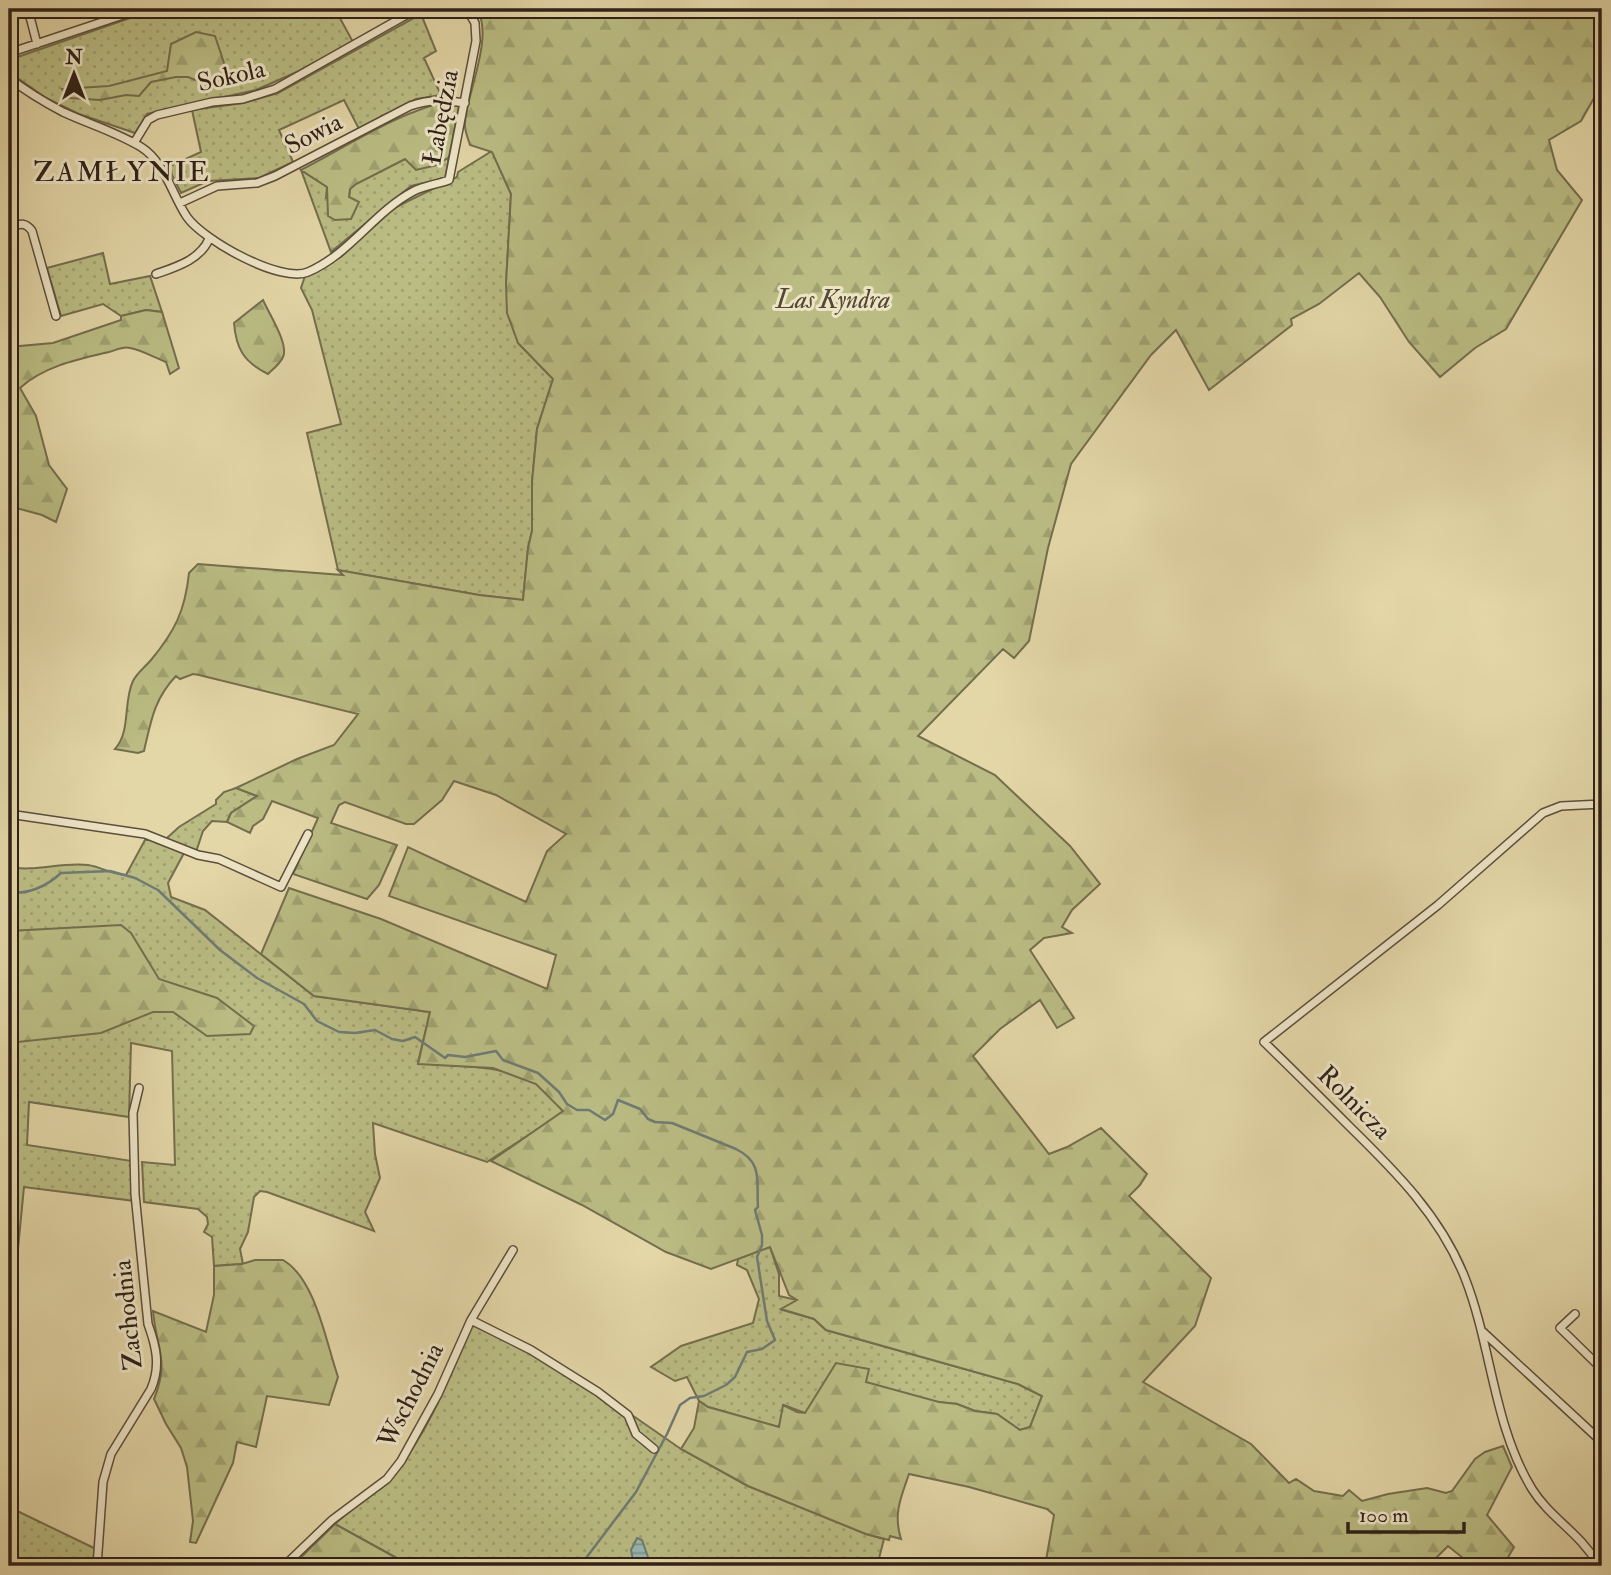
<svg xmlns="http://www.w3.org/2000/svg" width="1611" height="1575" font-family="'IM FELL Double Pica',serif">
	<defs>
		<pattern id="grass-dots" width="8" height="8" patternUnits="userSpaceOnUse" patternTransform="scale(1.75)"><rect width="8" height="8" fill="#babc83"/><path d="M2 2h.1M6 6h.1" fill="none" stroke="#a0a170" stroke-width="1.8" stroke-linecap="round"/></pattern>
		<pattern id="forest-firs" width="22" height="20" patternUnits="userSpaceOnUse" patternTransform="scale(1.75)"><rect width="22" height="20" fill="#babc83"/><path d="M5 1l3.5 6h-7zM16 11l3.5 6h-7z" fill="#a0a170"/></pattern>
		<pattern id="water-rules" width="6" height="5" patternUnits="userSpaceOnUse" patternTransform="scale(1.75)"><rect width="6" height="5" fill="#99b7b2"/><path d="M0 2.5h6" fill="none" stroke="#7d9490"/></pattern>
	</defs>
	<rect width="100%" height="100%" fill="#e3d6a7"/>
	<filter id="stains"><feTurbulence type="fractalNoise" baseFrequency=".00286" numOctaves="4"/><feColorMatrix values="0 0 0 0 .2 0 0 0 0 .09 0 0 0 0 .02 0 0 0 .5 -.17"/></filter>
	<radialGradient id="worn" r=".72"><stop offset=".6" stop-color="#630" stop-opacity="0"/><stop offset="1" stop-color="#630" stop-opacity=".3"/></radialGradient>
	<path fill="url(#grass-dots)" stroke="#746e4e" stroke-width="2" d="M 156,9 L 335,9 L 353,42 L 299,71 L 256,90 L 147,114 L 135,133 L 79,114 L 46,98 L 9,72 L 9,60 Z
		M 421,14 L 436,51 L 424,58 L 441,95 L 416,99 L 359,129 L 344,100 L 279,130 L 293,162 L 259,178 L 208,181 L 181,193 L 168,167 L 201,152 L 192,110 L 243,103 L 278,93 Z
		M 492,151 L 511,194 L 506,284 L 518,343 L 553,379 L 537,429 L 532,482 L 532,531 L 528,548 L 523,600 L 479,595 L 338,570 L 307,433 L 341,424 L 312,310 L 301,288 L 305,276 L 341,257 L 394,208 L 457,177 L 458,172 Z
		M 449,157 L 445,178 L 411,186 L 331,252 L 301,170 L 327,187 L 326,198 L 349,197 L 350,189 L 355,184 L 405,159 L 437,165 Z
		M 103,253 L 110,284 L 150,276 L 162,312 L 146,310 L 121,316 L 103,304 L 61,316 L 47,268 Z
		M 236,788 L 257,796 L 231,813 L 227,822 L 212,821 L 203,831 L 196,852 L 184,853 L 168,883 L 171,897 L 205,910 L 314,996 L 430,1012 L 418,1063 C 455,1067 505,1064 536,1084 C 546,1091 555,1103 564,1112 L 487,1162 L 373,1123 L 375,1154 L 380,1178 L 365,1212 L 374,1231 L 267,1192 L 260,1191 L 254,1197 L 248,1232 L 240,1249 L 243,1264 L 214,1266 L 212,1237 L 204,1232 L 208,1224 L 207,1217 L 198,1209 L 144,1202 L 142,1162 L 175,1165 L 172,1051 L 131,1043 L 129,1117 L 29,1102 L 27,1145 L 132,1161 L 135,1201 L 24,1187 L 17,1259 L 9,1255 L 9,867 C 35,872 61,862 88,865 C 101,867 111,874 126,875 L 145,840 L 167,838 L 179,827 L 216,804 L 216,800 L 224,792 Z
		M 770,1247 L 779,1274 L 779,1296 L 797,1300 L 782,1310 L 814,1319 L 826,1330 L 1018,1384 L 1042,1396 L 1030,1427 L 1020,1430 L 997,1414 L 975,1411 L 957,1404 L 939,1402 L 805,1413 L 784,1405 L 779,1427 L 708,1407 L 699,1401 L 687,1377 L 675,1381 L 651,1367 L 681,1346 L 753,1323 L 759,1299 L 747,1270 L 737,1265 L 738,1259 Z
		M 475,1318 L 629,1413 L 681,1449 L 748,1486 L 866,1534 L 884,1539 L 877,1566 L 411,1566 L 335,1524 C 353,1507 381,1489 396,1471 C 432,1427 452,1370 475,1318 Z
		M 9,1507 L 96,1549 L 96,1566 L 9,1566 Z"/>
	<path fill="url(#forest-firs)" stroke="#746e4e" stroke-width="2" d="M 477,9 L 1596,9 L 1602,13 L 1602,84 L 1581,121 L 1549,140 L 1557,170 L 1582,200 L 1506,329 L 1475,348 L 1440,377 L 1409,342 L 1380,297 L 1359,273 L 1319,304 L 1291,319 L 1292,325 L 1209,390 L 1176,330 L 1151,355 L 1071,464 L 1048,548 L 1029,641 L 1014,658 L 1003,649 L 918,736 L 995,775 L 1070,846 L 1100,884 L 1072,910 L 1062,927 L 1072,933 L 1044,938 L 1030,950 L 1074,1018 L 1057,1028 L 1040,1000 L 1000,1029 L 973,1056 L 1049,1154 L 1067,1147 L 1101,1128 L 1147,1174 L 1140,1185 L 1129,1196 L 1211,1278 L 1195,1326 L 1143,1382 L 1251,1444 L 1289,1483 L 1296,1479 L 1314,1491 L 1343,1496 L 1349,1490 L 1362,1501 L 1388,1494 L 1427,1488 L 1446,1493 L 1452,1491 L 1475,1459 L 1485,1452 L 1503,1446 L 1512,1467 L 1487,1515 L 1514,1547 L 1503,1566 L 1473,1566 L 1448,1546 L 1428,1566 L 1045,1566 L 1054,1515 L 1047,1509 L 969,1487 L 909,1474 C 901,1497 893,1514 901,1539 L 890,1536 L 889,1540 L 866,1534 L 748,1486 L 681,1449 L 694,1428 L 699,1401 L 708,1407 L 779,1427 L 783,1405 L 797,1412 L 805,1413 L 836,1363 L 869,1369 L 866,1382 L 939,1402 L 957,1404 L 975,1411 L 997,1414 L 1020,1430 L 1030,1427 L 1042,1396 L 1018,1384 L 826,1330 L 814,1319 L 781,1309 L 797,1300 L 789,1295 L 770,1247 L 711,1269 L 666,1252 L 582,1205 L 491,1161 L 563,1111 L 536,1084 L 493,1068 L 418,1064 L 430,1012 L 314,996 L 261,954 L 289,888 L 381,919 L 547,989 L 556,955 L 389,896 L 408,847 L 526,902 L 547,851 L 566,834 L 496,795 L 454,781 L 442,800 L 414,824 L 406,824 L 345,802 L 339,805 L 331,823 L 397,845 L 379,885 L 367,899 L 293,874 L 318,818 L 272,801 L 263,819 L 253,826 L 250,833 L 227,822 L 231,813 L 257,796 L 236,788 L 297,759 L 334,745 L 358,714 L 199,675 L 193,674 L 180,679 L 176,676 C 154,699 151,721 144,751 L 138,753 L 115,749 C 131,732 123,701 133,681 C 137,673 145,667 151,660 C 175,631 185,611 189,573 L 198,564 L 343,575 L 338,570 L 479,595 L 523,600 L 528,548 L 532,531 L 532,482 L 537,429 L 553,379 L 518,343 L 507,313 L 506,284 L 511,194 L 492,152 L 470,145 C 468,138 464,130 465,123 C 467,92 494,37 477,9 Z
		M 196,32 L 215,36 L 228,75 L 210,86 L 188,77 L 176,77 L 151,82 L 139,96 L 126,95 L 100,100 L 70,98 L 62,89 L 109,86 L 167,71 L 171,44 Z
		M 449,101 L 453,105 L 459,106 L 449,157 L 437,165 L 416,170 L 405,159 L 356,184 L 350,189 L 349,197 L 359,202 L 351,219 L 335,220 L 328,216 L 327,187 L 301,170 C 346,147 400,111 449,101 Z
		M 263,300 C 269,314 289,344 283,357 C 280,364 273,369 268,374 C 244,362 236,349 234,323 Z
		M 146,310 L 162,312 L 179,368 L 170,374 L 166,362 C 155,358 142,350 130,348 C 124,346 116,350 109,352 C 79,359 44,366 20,388 L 36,416 L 49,465 L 67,489 L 56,522 L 42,515 L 9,506 L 9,347 L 53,343 L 121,320 L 121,316 Z
		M 121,925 L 131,933 L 159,979 L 217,998 L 254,1026 L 250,1034 L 207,1036 L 173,1012 L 153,1012 L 101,1033 L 9,1043 L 9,931 Z
		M 255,1260 L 283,1260 C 316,1279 326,1343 338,1377 L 329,1405 L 267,1396 L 256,1447 L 237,1442 L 233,1463 L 196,1543 L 190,1542 L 193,1521 L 187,1467 L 181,1448 L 166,1424 L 154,1399 C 170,1360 156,1348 153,1311 L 206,1332 L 214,1295 L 214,1266 L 242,1264 Z
		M 335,1524 L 411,1566 L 292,1566 Z"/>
	<path fill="url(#water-rules)" stroke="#6f7b74" stroke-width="2" d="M 637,1538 L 642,1540 L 651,1566 L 634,1566 L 631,1550 Z"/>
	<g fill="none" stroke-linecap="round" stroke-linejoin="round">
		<path stroke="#6f7b74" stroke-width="2.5" d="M 9,892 C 28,895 47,886 61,873 L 110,871 L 135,878 L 158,890 L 220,950 L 257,978 L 304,1004 L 317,1021 L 339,1032 L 355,1033 L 375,1030 L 392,1039 L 403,1041 L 415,1037 L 445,1058 L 448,1055 L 465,1057 L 496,1051 L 503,1060 L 538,1073 L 559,1092 L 567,1104 L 577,1110 L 589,1110 L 605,1120 L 613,1114 L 618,1100 L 640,1109 L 648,1119 L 655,1122 L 672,1123 L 736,1149 C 764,1163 756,1182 758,1207 L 755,1210 L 762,1235 L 762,1245 L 757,1257 L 767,1321 L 775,1340 L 762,1349 L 747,1352 L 735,1377 L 726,1385 L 704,1396 L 690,1398 L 680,1405 L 667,1434 L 636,1492 L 580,1566"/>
		<defs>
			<path id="street" d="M 28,9 L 37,44
				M 9,53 L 141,9
				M 9,78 C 26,91 44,102 63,112 C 89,124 116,132 141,147 C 165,162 172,195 187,217 C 203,240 282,284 308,272 C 350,254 374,212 414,191 C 424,186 438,184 449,180 L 476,41 L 475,23 L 467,9
				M 134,143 L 148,120 L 157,115 L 212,102 L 243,99 L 275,89 L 417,9
				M 180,203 L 217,186 L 257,183 L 275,176 L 410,106 C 430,99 444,100 465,103
				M 9,211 L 13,225
				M 9,227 C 19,224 25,221 32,231 L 56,316
				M 156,274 C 176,267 200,260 209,239
				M 9,814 L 145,834 L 198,855 L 219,859 L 281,887 L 308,834
				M 1575,1314 L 1560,1328 L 1602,1369
				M 471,1320 L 531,1350 L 598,1392 L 628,1415 L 636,1434 L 654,1449
				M 1482,1331 L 1602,1442
				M 1598,1564 C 1580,1533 1550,1518 1532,1489 C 1493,1425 1492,1347 1465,1278 C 1441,1217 1396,1172 1350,1127 C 1322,1099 1293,1070 1264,1042 L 1438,905 L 1543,813 L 1561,806 L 1602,804
				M 97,1566 L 103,1482 L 111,1454 L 151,1389 C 161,1366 156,1346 148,1324 L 135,1194 L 133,1113 L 139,1088
				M 284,1566 L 332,1520 L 387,1479 L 401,1461 L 438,1394 L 471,1320 L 513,1250"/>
		</defs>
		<use href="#street" stroke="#5c4e3c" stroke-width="10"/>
		<use href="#street" stroke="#ede4c6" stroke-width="7"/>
	</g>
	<g text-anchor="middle" stroke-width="6" stroke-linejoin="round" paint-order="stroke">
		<g font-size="26" fill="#2f2118" stroke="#ede4c6">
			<text transform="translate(231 75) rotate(-13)" y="9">Sokola</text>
			<text transform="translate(440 117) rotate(-79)" y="9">Łabędzia</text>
			<text transform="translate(313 133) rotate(-27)" y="9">Sowia</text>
			<text transform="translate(1355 1102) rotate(45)" y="9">Rolnicza</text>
			<text transform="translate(127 1315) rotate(-96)" y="9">Zachodnia</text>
			<text transform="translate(410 1395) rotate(-63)" y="9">Wschodnia</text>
		</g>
		<g font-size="26" font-style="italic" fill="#524833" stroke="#ede4c6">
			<text x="833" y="308">Las Kyndra</text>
		</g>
		<g font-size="28" letter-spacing="2" fill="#2f2118" stroke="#ede4c6">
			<text x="122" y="181">ZAMŁYNIE</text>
		</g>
	</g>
	<rect width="1611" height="1575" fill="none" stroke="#e3d6a7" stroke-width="35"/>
	<rect x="10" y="10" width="1590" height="1554" fill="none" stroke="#2f2118" stroke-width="3.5"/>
	<rect x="18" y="18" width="1576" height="1540" fill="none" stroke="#2f2118" stroke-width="2"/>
	<g transform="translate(74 74)" stroke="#ede4c6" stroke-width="5" paint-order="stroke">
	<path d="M0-5L12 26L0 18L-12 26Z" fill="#2f2118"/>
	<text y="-10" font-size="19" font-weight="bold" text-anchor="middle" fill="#2f2118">N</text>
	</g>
	<path d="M1348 1522v10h116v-10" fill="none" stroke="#2f2118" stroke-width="3.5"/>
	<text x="1359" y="1522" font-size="21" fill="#2f2118" stroke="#ede4c6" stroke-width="5" paint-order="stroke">100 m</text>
	<rect width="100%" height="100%" filter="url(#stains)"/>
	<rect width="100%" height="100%" fill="url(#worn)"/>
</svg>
